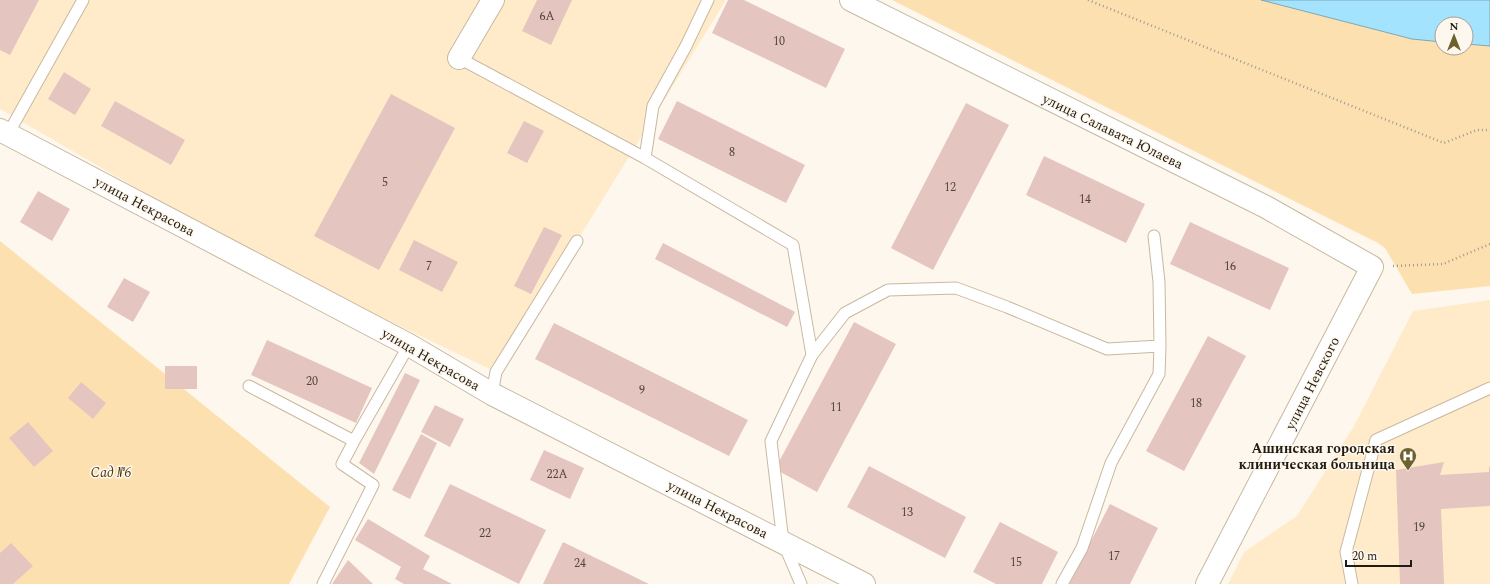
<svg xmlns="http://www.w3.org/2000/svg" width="1490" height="584" font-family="Spectral,serif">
	<rect width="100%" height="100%" fill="#fef7ed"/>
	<path fill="#ffebca" d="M 0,0 L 726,0 L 496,372 L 257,258 L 0,109 Z
		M 1490,300 L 1490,584 L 1228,584 L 1244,552 L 1297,516 L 1354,426 L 1413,311 Z"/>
	<path fill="#fde0b0" d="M 892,0 L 1261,0 L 1412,39 L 1442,42 L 1442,48 L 1466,48 L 1466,44 L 1490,46 L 1490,286 L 1412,294 L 1385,248 L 1378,243 Z
		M 0,241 L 330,507 L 289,584 L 0,584 Z"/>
	<path fill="#a4e3fd" stroke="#7da7b6" d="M 1261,0 L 1490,0 L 1490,46 L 1466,44 L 1466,24 L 1442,24 L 1442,42 L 1412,39 Z"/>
	<path fill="#e5c5bf" d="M 0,0 L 39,0 L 10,55 L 0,50 Z
		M 537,0 L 572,0 L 551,45 L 522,31 Z
		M 728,0 L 744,0 L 845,49 L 826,88 L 712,33 Z
		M 64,72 L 91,89 L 75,115 L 48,99 Z
		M 391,94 L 455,128 L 379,270 L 314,236 Z
		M 115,101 L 185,140 L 171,165 L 101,126 Z
		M 677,101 L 805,165 L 786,203 L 658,139 Z
		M 966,103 L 1009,125 L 933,270 L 891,248 Z
		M 524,121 L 544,131 L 527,163 L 507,153 Z
		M 1044,156 L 1145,204 L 1126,243 L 1026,195 Z
		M 38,191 L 70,209 L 52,241 L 20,222 Z
		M 1190,222 L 1289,268 L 1270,310 L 1170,264 Z
		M 544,227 L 562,235 L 531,294 L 514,286 Z
		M 414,240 L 458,262 L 442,292 L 399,270 Z
		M 663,243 L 795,312 L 787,327 L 655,259 Z
		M 124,278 L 150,292 L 133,322 L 107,307 Z
		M 854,322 L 896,344 L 817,492 L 775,469 Z
		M 554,323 L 748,420 L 729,456 L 535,359 Z
		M 1208,336 L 1246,356 L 1184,471 L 1146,451 Z
		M 267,340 L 372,388 L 356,423 L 251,375 Z
		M 165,366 L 197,366 L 197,389 L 165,389 Z
		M 405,373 L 420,380 L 374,474 L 359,463 Z
		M 81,382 L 106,403 L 93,419 L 68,398 Z
		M 435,405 L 464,419 L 450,447 L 421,432 Z
		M 28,422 L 53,451 L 34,467 L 9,438 Z
		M 421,434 L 437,443 L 410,499 L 392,490 Z
		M 544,450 L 584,468 L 570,499 L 530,480 Z
		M 1444,462 L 1440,475 L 1489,472 L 1489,467 L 1490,467 L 1490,506 L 1441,509 L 1444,584 L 1400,584 L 1396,470 Z
		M 869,466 L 966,517 L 945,558 L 847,507 Z
		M 450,484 L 546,530 L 519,584 L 424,536 Z
		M 1110,504 L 1158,528 L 1130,584 L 1069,584 Z
		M 368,519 L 430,556 L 423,569 L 452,584 L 404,584 L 395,579 L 401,567 L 355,540 Z
		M 1000,522 L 1058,552 L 1042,584 L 996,584 L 973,572 Z
		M 563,542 L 649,584 L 543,584 Z
		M 11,543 L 33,566 L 13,584 L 0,584 L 0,553 Z
		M 348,560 L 373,584 L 332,584 Z"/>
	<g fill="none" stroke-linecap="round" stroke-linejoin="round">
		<defs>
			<path id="service" d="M 708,0 L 686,46 L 653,106 L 645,158 L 793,245 L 812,355
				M 459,58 L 645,158
				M 8,134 L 83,0
				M 249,386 L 354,441 L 409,345
				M 492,394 L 496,372 L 577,241
				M 323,584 L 373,485 L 342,464 L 354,441
				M 801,584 L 783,542 L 771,441 L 812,355 L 845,313 L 888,290 L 956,288 L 1007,307 L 1107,349 L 1160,346
				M 1062,584 L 1082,548 L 1111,463 L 1159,374 L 1160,346 L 1159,282 L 1154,236
				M 1352,584 L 1346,552 L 1376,440 L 1490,388"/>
			<path id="minor" d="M 851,0 L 1266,207 L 1372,267 L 1207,584
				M 459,58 L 493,0
				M 0,130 L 409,345 L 492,394 L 864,584"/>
		</defs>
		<use href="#service" stroke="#c8b9a0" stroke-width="13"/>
		<use href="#minor" stroke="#c8b9a0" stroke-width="24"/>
		<path stroke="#a19b91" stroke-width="2.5" stroke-dasharray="1 3" stroke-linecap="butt" d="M 1088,0 L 1444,143 L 1477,130 L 1490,130
			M 1393,266 L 1443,264 L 1490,244"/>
		<use href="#service" stroke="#fff" stroke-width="11"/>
		<use href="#minor" stroke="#fff" stroke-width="22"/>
	</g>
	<defs>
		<symbol id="hospital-pin" viewBox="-11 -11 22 30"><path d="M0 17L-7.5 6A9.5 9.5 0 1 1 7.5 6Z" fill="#6d612e" stroke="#fef7ed"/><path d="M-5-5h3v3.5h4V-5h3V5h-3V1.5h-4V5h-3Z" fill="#fff"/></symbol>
	</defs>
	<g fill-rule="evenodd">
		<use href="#hospital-pin" x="1398" y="446" width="20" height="27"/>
	</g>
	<g text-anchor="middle" stroke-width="3" stroke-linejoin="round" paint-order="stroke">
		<g font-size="12" fill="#52463d">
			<text x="547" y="20">6А</text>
			<text x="779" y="45">10</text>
			<text x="732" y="156">8</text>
			<text x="385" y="186">5</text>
			<text x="950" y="191">12</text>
			<text x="1085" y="203">14</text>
			<text x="429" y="270">7</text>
			<text x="1230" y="270">16</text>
			<text x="312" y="385">20</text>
			<text x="642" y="394">9</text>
			<text x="1196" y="407">18</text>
			<text x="836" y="411">11</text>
			<text x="557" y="478">22А</text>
			<text x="907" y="516">13</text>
			<text x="1419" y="531">19</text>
			<text x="485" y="537">22</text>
			<text x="1114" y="560">17</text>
			<text x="1016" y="566">15</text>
			<text x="580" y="567">24</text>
		</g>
		<g font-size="14" fill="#211c12" stroke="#fef7ed">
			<text transform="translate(1113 131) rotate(26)" y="5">улица Салавата Юлаева</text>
			<text transform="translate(145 206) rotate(28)" y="5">улица Некрасова</text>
			<text transform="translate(431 359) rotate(30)" y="5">улица Некрасова</text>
			<text transform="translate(1312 383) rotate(-63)" y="5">улица Невского</text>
			<text transform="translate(718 509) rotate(27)" y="5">улица Некрасова</text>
		</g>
		<g font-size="14" font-weight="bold" fill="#211c12" stroke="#fef7ed" text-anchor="end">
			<text x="1395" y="453">Ашинская городская<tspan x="1395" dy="16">клиническая больница</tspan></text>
		</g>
		<g font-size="14" font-style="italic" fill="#4c3811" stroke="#fef7ed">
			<text x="111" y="477">Сад №6</text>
		</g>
	</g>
	<g transform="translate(1454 36)"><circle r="19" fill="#fef7ed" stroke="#a69f95"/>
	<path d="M0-3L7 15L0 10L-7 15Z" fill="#6d612e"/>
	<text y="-6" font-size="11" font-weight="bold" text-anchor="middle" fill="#211c12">N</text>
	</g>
	<path d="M1346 560v6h65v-6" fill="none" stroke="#211c12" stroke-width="2"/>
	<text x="1352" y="560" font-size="12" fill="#211c12" stroke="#fef7ed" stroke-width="3" paint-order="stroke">20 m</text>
</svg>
